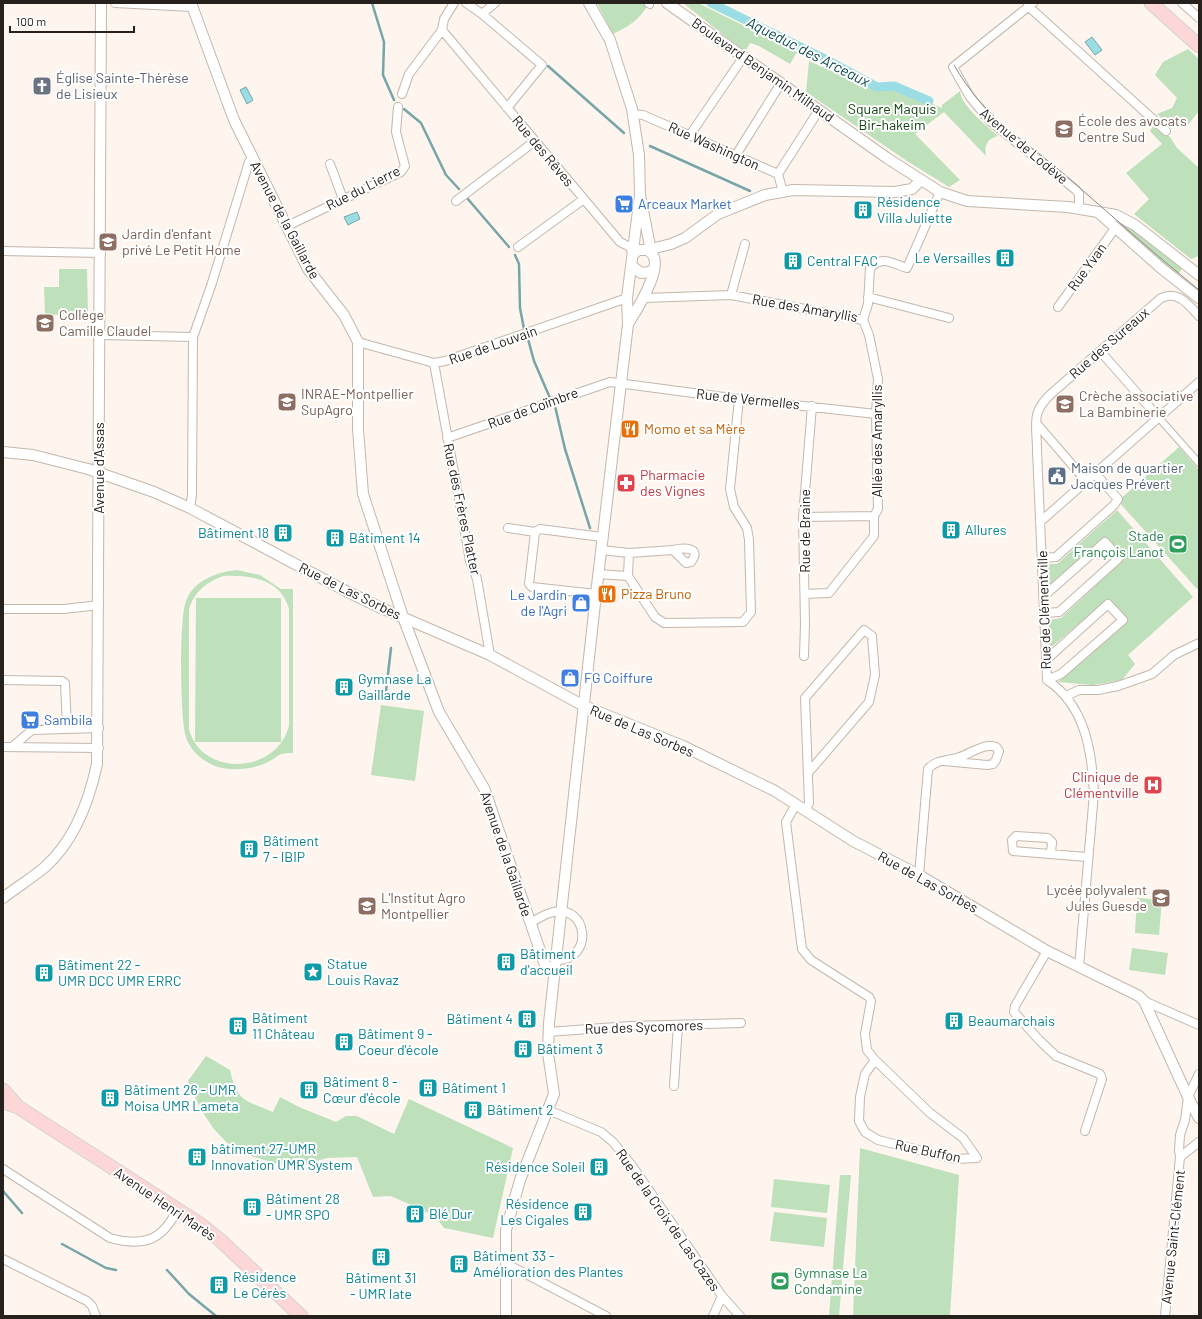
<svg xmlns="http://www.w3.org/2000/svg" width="1202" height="1319" font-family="Barlow,sans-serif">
	<rect width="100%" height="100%" fill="#fdf5ee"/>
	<path fill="#bee0ba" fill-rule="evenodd" d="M 597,3 L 648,3 C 643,18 626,28 613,34 Z
		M 683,3 L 698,3 L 797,52 L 790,64 L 759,46 L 750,43 L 745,52 Z
		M 1188,49 L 1199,59 L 1199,111 L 1187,126 L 1170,126 L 1157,114 L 1172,108 L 1177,98 L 1155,75 L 1163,62 Z
		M 809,61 L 857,82 L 881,91 L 895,88 L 942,108 L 942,105 L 960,91 C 961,106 987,126 998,136 C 987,139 984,145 986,156 L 944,112 L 915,134 L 960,180 L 949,187 L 907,161 L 806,92 Z
		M 1153,126 L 1170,137 L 1177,148 L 1199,168 L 1199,256 L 1191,259 L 1134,214 L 1149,199 L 1126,173 L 1162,144 L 1150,131 Z
		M 1107,215 L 1117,218 L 1184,266 L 1176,277 Z
		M 59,269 L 87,269 L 88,314 L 45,315 L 44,287 L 59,287 Z
		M 1179,447 L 1199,470 L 1199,587 L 1197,589 L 1118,501 Z
		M 1117,510 L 1193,597 L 1128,655 L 1135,664 L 1122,680 L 1093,685 L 1058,682 L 1124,622 L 1125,617 L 1108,599 L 1050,648 L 1050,620 L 1061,618 L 1123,560 L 1103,538 L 1049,586 L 1046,564 L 1057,564 Z
		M 237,570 L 260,575 L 281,589 L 293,589 L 293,753 C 276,753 279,757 266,763 C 251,770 228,772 213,765 C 201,760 190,750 186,737 C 180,721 179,617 186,601 C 194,580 217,572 237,570 ZM 224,576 C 250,575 281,579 289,609 L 289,726 C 276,775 201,777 189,729 L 189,610 C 193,593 207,581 224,576 Z
		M 196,598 L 281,598 L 281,742 L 195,742 Z
		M 381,705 L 424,711 L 415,781 L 371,775 Z
		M 1137,898 L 1162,900 L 1159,935 L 1135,933 Z
		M 1132,948 L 1168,953 L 1165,975 L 1129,970 Z
		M 206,1056 L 230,1070 C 237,1102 245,1100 273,1112 L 280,1097 L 299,1107 L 336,1122 L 346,1116 L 357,1116 L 394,1134 L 409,1099 L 513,1148 L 493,1238 L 444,1228 L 435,1216 L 391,1196 L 373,1197 L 357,1157 L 327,1158 L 292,1168 L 244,1154 L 228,1144 L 213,1128 L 200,1108 L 188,1081 Z
		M 860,1148 L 959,1175 L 950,1316 L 853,1316 Z
		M 840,1175 L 851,1175 L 839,1316 L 829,1316 Z
		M 774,1179 L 830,1185 L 827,1213 L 771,1207 Z
		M 774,1212 L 827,1218 L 824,1247 L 770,1241 Z"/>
	<path fill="#9bdde4" stroke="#78a5a8" d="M 1092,37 L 1102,50 L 1095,55 L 1085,42 Z
		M 246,87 L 253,100 L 247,104 L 240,90 Z
		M 357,212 L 360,219 L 348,225 L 344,217 Z"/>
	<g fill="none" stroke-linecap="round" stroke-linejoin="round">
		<path stroke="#78a5a8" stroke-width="2.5" d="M 372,3 L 384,42 L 383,75 L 394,100
			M 548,66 L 624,133
			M 404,109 L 421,123 L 446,175 L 459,189
			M 650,146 L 750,191
			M 467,198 L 509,247
			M 515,255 L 519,264 L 520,308 L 524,329
			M 528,339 L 534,361 L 550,398
			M 555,406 L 565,449 L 590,528
			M 385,700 L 391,648
			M 3,1191 L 22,1213
			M 62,1244 L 106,1268 L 116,1270
			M 167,1270 L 189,1294 L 216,1316"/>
		<path stroke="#9bdde4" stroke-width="9" d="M 711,3 L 827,60 L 877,87 L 894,86 L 929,101"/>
		<defs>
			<path id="pedestrian" d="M 648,4 L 650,5
				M 1159,418 L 1199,463"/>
			<path id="minor" d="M 115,3 L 192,7
				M 466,3 L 482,14 L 542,65 L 507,108
				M 1033,3 L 953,67 L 970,97 L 990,121 L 1076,190 L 1079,194 L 1079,208
				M 1182,3 L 1199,18
				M 1028,6 L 1166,131
				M 482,14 L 495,3
				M 442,30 L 620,242 L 630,247 L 633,255
				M 402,94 L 409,74 L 442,30 L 444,19 L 454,3
				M 633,114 L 643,115 L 778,174
				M 690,135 L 744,56
				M 736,155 L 781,83
				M 330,164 L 343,199
				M 778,174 L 819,110
				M 778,174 L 783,192
				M 456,201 L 535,141
				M 287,226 L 401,172 L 405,166 L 396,132 L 398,107
				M 518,247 L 584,199
				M 3,251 L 101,253
				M 731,295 L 745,244
				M 868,297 L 949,318
				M 645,298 L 731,295 L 863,320
				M 1058,307 L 1116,227
				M 863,320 L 868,304 L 870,268 C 883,255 891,263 907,268 L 940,192
				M 100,335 L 193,337
				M 358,342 L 434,363 L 445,361 L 627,298
				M 1100,351 L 1159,418
				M 434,363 L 464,527 L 470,561 L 477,579 L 490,655
				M 1037,424 L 1086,481
				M 447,438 L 610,382 L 739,399 L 876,414
				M 190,508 L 192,495 L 193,337 L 211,286 L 249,162 L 252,158
				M 803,517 L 874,516 L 878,509 L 876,414 L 878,379 L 869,335 L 863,320
				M 1040,522 L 1199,382
				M 508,528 L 535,532 L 540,529 L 602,537
				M 535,532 L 529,584 L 532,587 L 596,594
				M 601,550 L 629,553 L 673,550 L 686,563 L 691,562 C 703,546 682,548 673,550
				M 1043,558 L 1056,557 L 1114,505 L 1118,499 L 1095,473
				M 598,574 L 628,576 L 655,617 L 664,623 L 743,622 L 751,612 L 749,540 L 747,528 L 734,507 L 730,489 L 739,399
				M 628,576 L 629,553
				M 805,594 L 829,593 L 874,536 L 874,516
				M 1044,596 L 1105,542 L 1119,558 L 1059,612 L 1045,613
				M 3,609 L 64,609 L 99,605
				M 804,656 L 805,624 L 803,517 L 812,406
				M 1046,660 L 1108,604 L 1123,620 L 1061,674 L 1047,680
				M 3,680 L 62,681 L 65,683 L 67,728
				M 1047,680 L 1037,451 C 1037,423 1030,413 1052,393 L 1161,298 C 1178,290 1188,304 1199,316
				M 1047,680 C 1085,705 1092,751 1094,793 L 1079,967
				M 1066,696 L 1079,690 L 1098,690 L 1118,686 L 1152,674 L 1174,655 L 1199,643
				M 3,747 L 99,748
				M 12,747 L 32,730 L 99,728
				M 796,804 L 786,822 L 802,949 L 811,960 L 869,997 L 871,1001 L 865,1034 L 867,1050 L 875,1060 L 930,1113 L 963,1138 L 977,1158 L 955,1159 L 878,1140 L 865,1132 L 859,1121 L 860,1097 L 865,1074 L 875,1060
				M 806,810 L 809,803 L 805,698 L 864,630 L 872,636 L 875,675 L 869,702 L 808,773
				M 1051,854 L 1052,842 L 1048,838 L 1016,836 L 1012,840 L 1013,851 L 1087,857
				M 919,875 L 928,769 C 936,759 949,761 960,757 C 971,753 984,743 996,747 L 999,751 L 996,760 L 993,764 L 987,765 L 944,761
				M 530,923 C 536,920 543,915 550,913 C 589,901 595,962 555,960
				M 1047,951 L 1015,1006 L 1014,1012 L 1039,1040 L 1056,1056 L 1100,1074 L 1102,1079 L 1085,1131
				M 1144,1001 L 1199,1025
				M 548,1032 L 630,1026 L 741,1023
				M 674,1086 L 678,1025
				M 548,1110 L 601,1132 L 613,1142 L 633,1167 L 722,1296 L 740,1316
				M 1180,1157 L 1199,1142
				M 3,1169 L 110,1238 C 143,1247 162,1241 177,1210
				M 3,1259 L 87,1301 L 92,1306 L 96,1316
				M 505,1263 L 606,1316
				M 713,1316 L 722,1296
				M 1165,1316 L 1180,1157 L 1179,1150 L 1180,1135 L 1185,1120 L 1188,1097 L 1199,1074"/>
			<path id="tertiary" d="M 191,3 L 234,120 L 308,269 L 344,315 L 358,342 L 358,429 L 363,494 L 403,617 L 439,712 L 484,788 L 545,965 L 554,970
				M 589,3 L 610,40 L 632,109 L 639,155 L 640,195 L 651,251
				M 667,3 L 887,158 L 940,192 L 967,201 L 1068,207 L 1116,215 L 1135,225 L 1199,275
				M 1099,213 L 1161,268 L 1199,298
				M 651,251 L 655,248 L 671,244 L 685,238 L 718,214 L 765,195 L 793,190 L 895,192 L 912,189 L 921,180
				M 632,266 L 641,273 L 650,272 L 654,268
				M 628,324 C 636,311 670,259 647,250 L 638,250 L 633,255
				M 3,452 L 33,455 L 88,469 L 154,492 L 190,508 L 344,590 L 381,608 L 490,655 L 584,706 L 683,746 L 775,791 L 853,841 L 919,875 L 1047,951 L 1139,996 L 1144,1001 L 1188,1097 L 1199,1118
				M 3,898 C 17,887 32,878 45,867 C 75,840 89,802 97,764 L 101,3
				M 506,1316 L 506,1230 L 520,1180 L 554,1094 L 548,1053 L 549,1023 L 596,594 L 628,324 L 627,298 L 640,195"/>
			<path id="primary" d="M 1151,3 L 1199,46
				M 3,1090 L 18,1107
				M 3,1102 L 18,1107 L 200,1224 L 220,1240 L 301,1316"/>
		</defs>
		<use href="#pedestrian" stroke="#c4b7ac" stroke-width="8"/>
		<use href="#minor" stroke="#c4b7ac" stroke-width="10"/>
		<use href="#tertiary" stroke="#c4b7ac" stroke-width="12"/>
		<use href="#primary" stroke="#d4d3d2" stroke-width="15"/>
		<use href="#pedestrian" stroke="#fff" stroke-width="6"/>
		<use href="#minor" stroke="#fff" stroke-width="8"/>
		<use href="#tertiary" stroke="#fff" stroke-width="10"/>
		<use href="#primary" stroke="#fdd6d7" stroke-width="13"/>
		<path stroke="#908a84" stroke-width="1" d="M 954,65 C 985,119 1021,137 1065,175 C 1110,214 1153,253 1199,290"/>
	</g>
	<defs>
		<symbol id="church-square" viewBox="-11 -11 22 22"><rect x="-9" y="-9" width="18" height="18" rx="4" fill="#6b7280" stroke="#fff"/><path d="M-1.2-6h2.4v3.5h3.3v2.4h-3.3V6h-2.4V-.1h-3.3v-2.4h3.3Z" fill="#fff"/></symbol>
		<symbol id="university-square" viewBox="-11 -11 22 22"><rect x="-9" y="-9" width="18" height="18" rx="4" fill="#8d6e63" stroke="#fff"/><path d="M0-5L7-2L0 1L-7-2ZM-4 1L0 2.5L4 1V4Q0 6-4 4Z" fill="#fff"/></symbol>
		<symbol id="supermarket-square" viewBox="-11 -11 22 22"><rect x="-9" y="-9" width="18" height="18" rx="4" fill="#3f7fe0" stroke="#fff"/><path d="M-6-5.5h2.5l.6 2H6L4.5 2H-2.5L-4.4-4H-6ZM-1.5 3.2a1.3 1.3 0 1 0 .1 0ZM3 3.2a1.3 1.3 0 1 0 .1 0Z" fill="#fff"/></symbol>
		<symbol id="building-square" viewBox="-11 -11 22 22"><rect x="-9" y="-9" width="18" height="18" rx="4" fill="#0f9aa8" stroke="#fff"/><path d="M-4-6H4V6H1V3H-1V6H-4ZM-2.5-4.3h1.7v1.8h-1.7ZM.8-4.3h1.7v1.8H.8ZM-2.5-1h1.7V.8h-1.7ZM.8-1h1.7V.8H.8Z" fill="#fff"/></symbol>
		<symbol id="school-square" viewBox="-11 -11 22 22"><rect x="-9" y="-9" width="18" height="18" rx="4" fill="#8d6e63" stroke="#fff"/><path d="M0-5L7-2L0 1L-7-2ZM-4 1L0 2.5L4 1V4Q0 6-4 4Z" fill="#fff"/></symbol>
		<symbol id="restaurant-square" viewBox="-11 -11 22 22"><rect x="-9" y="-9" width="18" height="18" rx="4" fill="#e8710a" stroke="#fff"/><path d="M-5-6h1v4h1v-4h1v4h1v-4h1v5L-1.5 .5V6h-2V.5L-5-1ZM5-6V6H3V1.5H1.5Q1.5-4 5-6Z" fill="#fff"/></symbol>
		<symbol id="civic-square" viewBox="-11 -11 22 22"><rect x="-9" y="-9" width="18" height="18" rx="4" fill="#5c6f8a" stroke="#fff"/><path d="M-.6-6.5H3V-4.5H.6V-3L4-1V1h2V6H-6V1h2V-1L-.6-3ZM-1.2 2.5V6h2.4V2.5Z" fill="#fff"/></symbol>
		<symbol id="pharmacy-square" viewBox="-11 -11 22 22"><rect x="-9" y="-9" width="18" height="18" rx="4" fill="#e0444e" stroke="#fff"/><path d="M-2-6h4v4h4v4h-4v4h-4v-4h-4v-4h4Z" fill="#fff"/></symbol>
		<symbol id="stadium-square" viewBox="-11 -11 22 22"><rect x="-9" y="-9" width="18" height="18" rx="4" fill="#2e9e5b" stroke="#fff"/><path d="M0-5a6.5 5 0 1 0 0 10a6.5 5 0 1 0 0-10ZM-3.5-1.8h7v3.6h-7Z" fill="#fff"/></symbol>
		<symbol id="shop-square" viewBox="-11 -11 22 22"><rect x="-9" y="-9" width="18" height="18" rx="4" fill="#3f7fe0" stroke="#fff"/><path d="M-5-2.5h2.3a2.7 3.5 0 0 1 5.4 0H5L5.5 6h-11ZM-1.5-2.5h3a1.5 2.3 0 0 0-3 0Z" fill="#fff"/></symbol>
		<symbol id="hospital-square" viewBox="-11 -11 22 22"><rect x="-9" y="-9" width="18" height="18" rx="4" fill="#e0444e" stroke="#fff"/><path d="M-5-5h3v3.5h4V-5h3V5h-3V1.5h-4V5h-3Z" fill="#fff"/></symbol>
		<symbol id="sight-square" viewBox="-11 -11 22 22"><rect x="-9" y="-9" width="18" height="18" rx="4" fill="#0f9aa8" stroke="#fff"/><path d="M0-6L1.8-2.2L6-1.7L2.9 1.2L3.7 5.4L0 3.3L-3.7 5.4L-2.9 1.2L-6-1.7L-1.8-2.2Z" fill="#fff"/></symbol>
	</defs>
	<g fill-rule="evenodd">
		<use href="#church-square" x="31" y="75" width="22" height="22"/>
		<use href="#university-square" x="1053" y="118" width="22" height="22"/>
		<use href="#supermarket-square" x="613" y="193" width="22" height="22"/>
		<use href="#building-square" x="852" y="199" width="22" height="22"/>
		<use href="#school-square" x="97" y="231" width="22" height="22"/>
		<use href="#building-square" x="994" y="247" width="22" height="22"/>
		<use href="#building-square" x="782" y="250" width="22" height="22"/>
		<use href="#school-square" x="34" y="312" width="22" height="22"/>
		<use href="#university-square" x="276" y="391" width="22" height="22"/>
		<use href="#school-square" x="1054" y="393" width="22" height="22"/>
		<use href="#restaurant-square" x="619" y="418" width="22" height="22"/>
		<use href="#civic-square" x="1046" y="465" width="22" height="22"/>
		<use href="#pharmacy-square" x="615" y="472" width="22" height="22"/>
		<use href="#building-square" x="940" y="519" width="22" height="22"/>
		<use href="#building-square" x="272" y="522" width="22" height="22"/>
		<use href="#building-square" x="324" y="527" width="22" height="22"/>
		<use href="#stadium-square" x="1167" y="533" width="22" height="22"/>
		<use href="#restaurant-square" x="596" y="583" width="22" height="22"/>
		<use href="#shop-square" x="570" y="592" width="22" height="22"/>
		<use href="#shop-square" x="559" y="667" width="22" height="22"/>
		<use href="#building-square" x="333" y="676" width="22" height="22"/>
		<use href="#supermarket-square" x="19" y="709" width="22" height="22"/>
		<use href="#hospital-square" x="1142" y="774" width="22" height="22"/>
		<use href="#building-square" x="238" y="838" width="22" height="22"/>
		<use href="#school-square" x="1150" y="887" width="22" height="22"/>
		<use href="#university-square" x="356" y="895" width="22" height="22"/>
		<use href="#building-square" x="495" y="951" width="22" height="22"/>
		<use href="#sight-square" x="302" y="961" width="22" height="22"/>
		<use href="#building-square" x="33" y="962" width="22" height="22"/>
		<use href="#building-square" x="516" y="1008" width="22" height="22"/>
		<use href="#building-square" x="943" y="1010" width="22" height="22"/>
		<use href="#building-square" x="227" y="1015" width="22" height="22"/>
		<use href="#building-square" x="333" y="1031" width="22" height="22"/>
		<use href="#building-square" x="512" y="1038" width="22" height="22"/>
		<use href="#building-square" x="417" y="1077" width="22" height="22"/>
		<use href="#building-square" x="298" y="1079" width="22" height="22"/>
		<use href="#building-square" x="99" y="1087" width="22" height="22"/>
		<use href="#building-square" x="462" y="1099" width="22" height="22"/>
		<use href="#building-square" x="186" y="1146" width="22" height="22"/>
		<use href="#building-square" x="588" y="1156" width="22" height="22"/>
		<use href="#building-square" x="241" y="1196" width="22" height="22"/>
		<use href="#building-square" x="572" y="1201" width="22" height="22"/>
		<use href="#building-square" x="404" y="1203" width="22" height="22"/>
		<use href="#building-square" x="370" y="1246" width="22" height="22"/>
		<use href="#building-square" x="448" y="1253" width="22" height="22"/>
		<use href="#stadium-square" x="769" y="1270" width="22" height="22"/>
		<use href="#building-square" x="208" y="1274" width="22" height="22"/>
	</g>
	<g text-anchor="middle" stroke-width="4" stroke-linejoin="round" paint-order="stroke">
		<g font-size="14" fill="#26211d" stroke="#fff">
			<text transform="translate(763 70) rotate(35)" y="5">Boulevard Benjamin Milhaud</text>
			<text transform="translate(714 146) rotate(24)" y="5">Rue Washington</text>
			<text transform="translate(1024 146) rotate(40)" y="5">Avenue de Lodève</text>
			<text transform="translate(543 151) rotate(50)" y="5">Rue des Rêves</text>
			<text transform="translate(363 188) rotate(-27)" y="5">Rue du Lierre</text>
			<text transform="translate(285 220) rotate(62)" y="5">Avenue de la Gaillarde</text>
			<text transform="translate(1087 267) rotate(-54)" y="5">Rue Yvan</text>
			<text transform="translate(805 308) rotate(10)" y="5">Rue des Amaryllis</text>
			<text transform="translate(1109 343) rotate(-41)" y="5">Rue des Sureaux</text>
			<text transform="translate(493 345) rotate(-19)" y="5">Rue de Louvain</text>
			<text transform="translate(748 399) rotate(6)" y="5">Rue de Vermelles</text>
			<text transform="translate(533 408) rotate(-20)" y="5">Rue de Coïmbre</text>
			<text transform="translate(877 441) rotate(-90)" y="5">Allée des Amaryllis</text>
			<text transform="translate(99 468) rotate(-90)" y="5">Avenue d'Assas</text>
			<text transform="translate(462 509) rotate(78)" y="5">Rue des Frères Platter</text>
			<text transform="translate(805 531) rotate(-90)" y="5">Rue de Braine</text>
			<text transform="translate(350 591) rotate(26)" y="5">Rue de Las Sorbes</text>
			<text transform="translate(1044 610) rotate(-92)" y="5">Rue de Clémentville</text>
			<text transform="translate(642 731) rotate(23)" y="5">Rue de Las Sorbes</text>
			<text transform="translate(506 854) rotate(71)" y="5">Avenue de la Gaillarde</text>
			<text transform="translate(928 882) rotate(29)" y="5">Rue de Las Sorbes</text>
			<text transform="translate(644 1027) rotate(-2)" y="5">Rue des Sycomores</text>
			<text transform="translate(928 1151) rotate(12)" y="5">Rue Buffon</text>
			<text transform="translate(165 1204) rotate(34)" y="5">Avenue Henri Marès</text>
			<text transform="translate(668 1220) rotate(55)" y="5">Rue de la Croix de Las Cazes</text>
			<text transform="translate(1173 1237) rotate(-84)" y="5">Avenue Saint-Clément</text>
		</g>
		<g font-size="14" fill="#5b616d" stroke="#fff" text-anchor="start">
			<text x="56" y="83">Église Sainte-Thérèse<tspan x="56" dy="16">de Lisieux</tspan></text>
		</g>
		<g font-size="14" fill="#0f420d" stroke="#fff">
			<text x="892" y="114">Square Maquis<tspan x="892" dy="16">Bir-hakeim</tspan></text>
		</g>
		<g font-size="14" fill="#785e54" stroke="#fff" text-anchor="start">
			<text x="1078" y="126">École des avocats<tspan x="1078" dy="16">Centre Sud</tspan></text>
			<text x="122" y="239">Jardin d'enfant<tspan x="122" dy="16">privé Le Petit Home</tspan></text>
			<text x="59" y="320">Collège<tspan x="59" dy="16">Camille Claudel</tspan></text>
			<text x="301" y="399">INRAE-Montpellier<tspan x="301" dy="16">SupAgro</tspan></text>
			<text x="1079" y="401">Crèche associative<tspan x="1079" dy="16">La Bambinerie</tspan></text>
			<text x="1147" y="895" text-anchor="end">Lycée polyvalent<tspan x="1147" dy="16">Jules Guesde</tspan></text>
			<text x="381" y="903">L'Institut Agro<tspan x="381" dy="16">Montpellier</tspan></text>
		</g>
		<g font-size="14" fill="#0d838f" stroke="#fff" text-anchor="start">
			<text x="877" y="207">Résidence<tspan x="877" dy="16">Villa Juliette</tspan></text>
			<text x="991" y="263" text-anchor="end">Le Versailles</text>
			<text x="807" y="266">Central FAC</text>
			<text x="965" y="535">Allures</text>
			<text x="269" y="538" text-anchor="end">Bâtiment 18</text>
			<text x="349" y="543">Bâtiment 14</text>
			<text x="358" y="684">Gymnase La<tspan x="358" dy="16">Gaillarde</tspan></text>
			<text x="263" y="846">Bâtiment<tspan x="263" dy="16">7 - IBIP</tspan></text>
			<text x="520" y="959">Bâtiment<tspan x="520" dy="16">d'accueil</tspan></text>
			<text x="327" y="969">Statue<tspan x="327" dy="16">Louis Ravaz</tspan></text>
			<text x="58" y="970">Bâtiment 22 -<tspan x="58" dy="16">UMR DCC UMR ERRC</tspan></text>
			<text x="252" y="1023">Bâtiment<tspan x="252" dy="16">11 Château</tspan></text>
			<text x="513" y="1024" text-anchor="end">Bâtiment 4</text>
			<text x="968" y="1026">Beaumarchais</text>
			<text x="358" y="1039">Bâtiment 9 -<tspan x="358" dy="16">Coeur d'école</tspan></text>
			<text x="537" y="1054">Bâtiment 3</text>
			<text x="323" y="1087">Bâtiment 8 -<tspan x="323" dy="16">Cœur d'école</tspan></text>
			<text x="442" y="1093">Bâtiment 1</text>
			<text x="124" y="1095">Bâtiment 26 - UMR<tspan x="124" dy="16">Moisa UMR Lameta</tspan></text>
			<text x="487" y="1115">Bâtiment 2</text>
			<text x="211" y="1154">bâtiment 27-UMR<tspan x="211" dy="16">Innovation UMR System</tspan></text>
			<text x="585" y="1172" text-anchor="end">Résidence Soleil</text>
			<text x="266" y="1204">Bâtiment 28<tspan x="266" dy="16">- UMR SPO</tspan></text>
			<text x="569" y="1209" text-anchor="end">Résidence<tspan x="569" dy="16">Les Cigales</tspan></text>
			<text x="429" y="1219">Blé Dur</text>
			<text x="473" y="1261">Bâtiment 33 -<tspan x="473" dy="16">Amélioration des Plantes</tspan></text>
			<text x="233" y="1282">Résidence<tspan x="233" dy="16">Le Cérès</tspan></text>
			<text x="381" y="1283" text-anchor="middle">Bâtiment 31<tspan x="381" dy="16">- UMR Iate</tspan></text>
		</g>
		<g font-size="14" fill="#366cbe" stroke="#fff" text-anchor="start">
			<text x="638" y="209">Arceaux Market</text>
			<text x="567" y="600" text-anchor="end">Le Jardin<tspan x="567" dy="16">de l'Agri</tspan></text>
			<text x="584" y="683">FG Coiffure</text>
			<text x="44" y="725">Sambila</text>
		</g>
		<g font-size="14" fill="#c56008" stroke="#fff" text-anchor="start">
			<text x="644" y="434">Momo et sa Mère</text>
			<text x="621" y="599">Pizza Bruno</text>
		</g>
		<g font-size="14" fill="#4e5e75" stroke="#fff" text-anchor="start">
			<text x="1071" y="473">Maison de quartier<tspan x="1071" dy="16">Jacques Prévert</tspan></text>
		</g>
		<g font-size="14" fill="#be3a42" stroke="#fff" text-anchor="start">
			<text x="640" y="480">Pharmacie<tspan x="640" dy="16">des Vignes</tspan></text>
			<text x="1139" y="782" text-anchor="end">Clinique de<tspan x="1139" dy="16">Clémentville</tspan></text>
		</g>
		<g font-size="14" fill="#27864d" stroke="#fff" text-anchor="end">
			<text x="1164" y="541">Stade<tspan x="1164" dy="16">François Lanot</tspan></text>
			<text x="794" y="1278" text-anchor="start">Gymnase La<tspan x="794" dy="16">Condamine</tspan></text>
		</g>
		<g font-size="15" font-style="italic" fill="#0d494f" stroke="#fff">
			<text transform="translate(808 52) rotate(27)" y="5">Aqueduc des Arceaux</text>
		</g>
	</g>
	<rect width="1202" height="1319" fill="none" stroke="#26211d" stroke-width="8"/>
	<path d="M10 26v6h124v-6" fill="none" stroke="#26211d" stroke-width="2"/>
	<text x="16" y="26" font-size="12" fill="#26211d" stroke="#ffffff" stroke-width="3" paint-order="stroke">100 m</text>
</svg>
